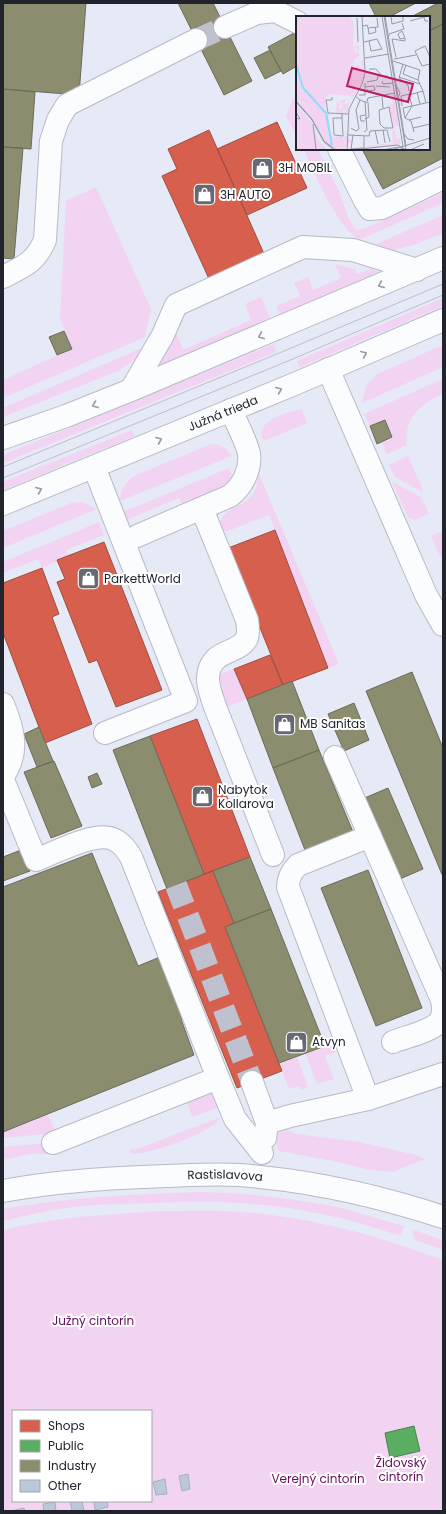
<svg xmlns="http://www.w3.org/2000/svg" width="446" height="1514" font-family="Poppins,sans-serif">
	<rect width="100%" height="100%" fill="#e6e9f6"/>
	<path fill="#f2d4f2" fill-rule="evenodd" d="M 293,98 L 297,106 L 297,137 L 286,116 Z
		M 303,149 L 318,149 L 339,191 L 348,217 L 356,230 L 364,229 L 443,193 L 443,203 L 359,240 C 334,223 317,176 303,149 Z
		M 96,187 L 151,309 L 145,337 L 3,398 L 3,380 L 72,349 L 60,319 L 66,201 Z
		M 443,215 L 443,233 L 414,245 L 392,251 L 369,247 Z
		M 335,264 L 355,269 L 357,274 L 371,269 L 379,272 L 280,314 L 276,306 L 300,296 L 294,283 L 308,277 L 313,290 L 341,278 Z
		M 261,297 L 270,318 L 159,365 L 158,362 L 173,336 L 177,335 L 183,350 L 251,320 L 245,304 Z
		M 443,298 L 443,306 L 300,367 L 297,361 Z
		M 274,344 L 276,352 L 3,463 L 3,455 Z
		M 443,345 L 443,367 L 362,403 L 366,386 L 377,374 Z
		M 144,347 L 138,357 L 120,370 L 3,417 L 3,408 Z
		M 443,379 L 443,393 C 420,406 404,416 407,445 L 387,454 L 382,442 L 392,437 L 385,420 L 370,426 L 364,414 Z
		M 302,409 L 307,423 L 264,441 C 251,422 289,411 302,409 Z
		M 132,430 L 135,436 L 3,490 L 3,482 Z
		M 211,444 C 222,444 226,448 232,456 L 120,501 C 121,489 124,483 134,476 Z
		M 408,456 L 423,490 L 422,492 L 395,477 L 389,465 Z
		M 254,462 L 339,664 L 328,668 L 269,515 L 228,531 L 219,530 C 218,503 252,511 257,484 C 258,477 256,469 254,462 Z
		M 229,468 L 232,475 L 230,482 L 221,488 L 182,505 L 179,498 L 126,520 L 123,512 Z
		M 392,482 L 421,497 L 429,514 L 415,520 L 408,517 Z
		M 82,502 L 97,509 L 3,548 L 3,531 L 71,503 Z
		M 99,522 L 104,535 L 66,550 L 68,556 L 42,568 L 38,559 L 3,573 L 3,562 Z
		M 443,531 L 443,563 L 431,536 Z
		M 234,669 L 247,699 L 224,708 L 217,676 Z
		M 331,1043 L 336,1052 L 325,1056 L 334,1079 L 317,1084 L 305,1053 Z
		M 297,1057 L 308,1087 L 301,1090 L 299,1086 L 289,1089 L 279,1063 Z
		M 209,1093 L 215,1098 L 220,1107 L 192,1117 L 187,1102 Z
		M 48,1114 L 56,1133 L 3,1138 L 3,1132 Z
		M 221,1117 C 213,1132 160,1150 142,1153 C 138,1154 134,1154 130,1153 L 129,1150 L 137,1149 Z
		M 286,1130 L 297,1134 L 359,1142 L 416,1155 L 425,1159 L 393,1172 L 370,1170 L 333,1161 L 284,1152 L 279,1151 L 274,1139 C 277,1133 280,1132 286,1130 Z
		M 36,1144 L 44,1144 L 54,1151 L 54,1154 L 29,1154 L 3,1160 L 3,1147 Z
		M 202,1192 C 247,1193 292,1198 336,1207 C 359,1212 381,1220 404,1226 L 401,1234 L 397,1235 C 352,1219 301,1208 253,1204 C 220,1201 186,1202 153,1203 C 127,1204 100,1204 74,1207 C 50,1210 27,1215 3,1221 L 3,1209 C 69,1197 135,1194 202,1192 Z
		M 162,1211 C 188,1211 215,1210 241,1212 C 311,1217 378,1236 443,1260 L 443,1511 L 3,1511 L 3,1230 C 55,1217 108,1214 162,1211 ZM 13,1411 L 151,1411 L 151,1501 L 13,1501 Z
		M 414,1230 L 443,1240 L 443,1250 L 415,1240 L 413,1235 Z"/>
	<path fill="#d6604d" stroke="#a04e43" d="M 277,122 L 307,188 L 247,215 L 217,149 Z
		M 209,130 L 265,256 L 210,281 L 162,176 L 177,169 L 168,149 Z
		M 275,530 L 328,668 L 283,685 L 228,548 Z
		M 104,542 L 162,690 L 116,707 L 97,660 L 89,663 L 57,582 L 65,579 L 57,560 Z
		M 42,568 L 59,614 L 52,617 L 92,724 L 45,743 L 3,633 L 3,583 Z
		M 270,655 L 283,685 L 247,699 L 234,669 Z
		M 197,719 L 250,857 L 204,874 L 150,736 Z
		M 213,871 L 234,923 L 225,927 L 282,1071 L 237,1088 L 158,892 Z"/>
	<path fill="#5aae61" stroke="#498451" d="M 414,1426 L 420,1451 L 390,1458 L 385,1433 Z"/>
	<path fill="#8c8c6e" stroke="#6c6c5a" d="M 3,3 L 86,3 L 79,95 L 3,89 Z
		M 178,3 L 213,3 L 252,81 L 224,95 Z
		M 369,3 L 416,3 L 389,17 L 376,17 Z
		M 438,3 L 443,3 L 443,24 L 429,31 L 429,17 L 411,17 Z
		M 443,24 L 443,158 L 383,189 L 362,149 L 429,149 L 429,31 Z
		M 294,33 L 297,40 L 297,66 L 283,74 L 268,47 Z
		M 270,50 L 281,71 L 265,79 L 254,58 Z
		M 3,89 L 35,92 L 31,149 L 3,147 Z
		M 3,147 L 23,148 L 14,259 L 3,258 Z
		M 64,331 L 72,349 L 57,355 L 49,337 Z
		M 385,420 L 392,437 L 377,444 L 370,426 Z
		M 412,672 L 443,748 L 443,877 L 366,691 Z
		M 292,681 L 319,750 L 273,768 L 247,699 Z
		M 354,703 L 369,740 L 344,751 L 328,714 Z
		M 39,727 L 53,761 L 37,767 L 24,734 Z
		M 150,736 L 204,874 L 167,889 L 113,750 Z
		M 319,750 L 353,832 L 305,850 L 273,768 Z
		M 54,761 L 82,826 L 51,838 L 24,772 Z
		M 97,773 L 102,784 L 92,788 L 88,777 Z
		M 388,788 L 423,869 L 400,879 L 360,800 Z
		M 21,850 L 30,871 L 3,881 L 3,857 Z
		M 92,853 L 138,966 L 160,957 L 185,1017 L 181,1019 L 194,1055 L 3,1132 L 3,887 Z
		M 250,857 L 271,909 L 234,923 L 213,871 Z
		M 368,870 L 422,1008 L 376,1026 L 321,888 Z
		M 271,909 L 325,1046 L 279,1063 L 225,927 Z"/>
	<path fill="#b9c8da" stroke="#aaafb9" d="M 188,1474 L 190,1489 L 182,1491 L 179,1476 Z
		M 165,1479 L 167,1494 L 156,1495 L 153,1482 Z
		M 70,1501 L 82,1501 L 84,1511 L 72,1511 Z
		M 94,1501 L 107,1501 L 108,1507 L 95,1510 Z
		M 55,1502 L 56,1511 L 44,1511 L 43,1504 Z
		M 24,1508 L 25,1511 L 11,1511 Z"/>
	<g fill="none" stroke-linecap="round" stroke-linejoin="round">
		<path stroke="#bfc1ce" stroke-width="22" stroke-dasharray="22 11" stroke-linecap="butt" d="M 196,40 L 225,27
			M 176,885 L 252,1082"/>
		<defs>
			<g id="minor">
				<path d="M 225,27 L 257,13 L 275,11 L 297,22"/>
				<path d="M 339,149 L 364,199 L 370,209 L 382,208 L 443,178"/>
				<path d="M 3,277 C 23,267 36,262 45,240 L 51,141 L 58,120 L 67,105 L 196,40"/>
				<path d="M 328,369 L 426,595 L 443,625"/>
				<path d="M 131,390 L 163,335 L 176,305 L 303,247 L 353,250 L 417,270"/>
				<path d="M 3,438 L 66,416 L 131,390 L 443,258"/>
				<path d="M 94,467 L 186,701 L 105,733"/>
				<path id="s1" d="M 3,504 L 297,383 L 443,320"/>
				<path d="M 202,509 L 247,620 C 248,626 249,632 247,638 C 239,655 210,648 208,677 C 207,690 220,719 225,732 C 241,773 257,814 273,855"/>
				<path d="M 137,536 L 230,496 C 242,487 251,470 249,454 C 248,445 235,420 231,410"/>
				<path d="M 3,704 C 13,728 20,752 3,776"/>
				<path d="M 335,757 L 370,836"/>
				<path d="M 3,780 L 36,860 C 54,853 95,831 113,839 C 122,843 126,849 131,857 L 218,1078"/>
				<path d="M 393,1042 C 405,1037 429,1032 438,1023 C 442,1020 442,1016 443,1012"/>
				<path d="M 252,1082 L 267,1123 L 265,1138"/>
				<path d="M 368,1099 L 288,887 C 288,878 291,872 298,865 L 370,836 L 442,1000 L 443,1007"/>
				<path d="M 267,1123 L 290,1116 L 368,1099 L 443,1074"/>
				<path d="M 53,1143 L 218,1078 L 235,1119 L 262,1153"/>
				<path id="s2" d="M 3,1191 C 57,1181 111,1178 166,1176 C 197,1175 229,1173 260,1177 C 320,1183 385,1198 443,1217"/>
			</g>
		</defs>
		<use href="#minor" stroke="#b8bac6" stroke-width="24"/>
		<use href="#minor" stroke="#fbfcfe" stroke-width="22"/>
		<path stroke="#bfbfc3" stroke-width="1" d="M 3,467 L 284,351 L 443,284
			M 3,478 L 288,361 L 443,295"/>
	</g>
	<defs><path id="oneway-chevron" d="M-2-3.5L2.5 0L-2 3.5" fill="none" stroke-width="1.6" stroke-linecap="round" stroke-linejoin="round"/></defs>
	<g stroke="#999aa0">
		<use href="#oneway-chevron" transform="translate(381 285) rotate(157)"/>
		<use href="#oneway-chevron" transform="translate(261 336) rotate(157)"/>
		<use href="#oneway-chevron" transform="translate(364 354) rotate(-23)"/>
		<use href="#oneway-chevron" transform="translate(279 390) rotate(-22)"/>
		<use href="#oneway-chevron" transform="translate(95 405) rotate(158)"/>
		<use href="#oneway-chevron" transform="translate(159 440) rotate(-22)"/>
		<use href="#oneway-chevron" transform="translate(39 490) rotate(-22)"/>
	</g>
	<defs>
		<symbol id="shop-square" viewBox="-11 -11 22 22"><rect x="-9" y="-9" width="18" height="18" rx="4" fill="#666873" stroke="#fff"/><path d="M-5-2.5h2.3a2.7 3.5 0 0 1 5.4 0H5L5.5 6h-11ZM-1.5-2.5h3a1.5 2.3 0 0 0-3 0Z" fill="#fff"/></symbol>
	</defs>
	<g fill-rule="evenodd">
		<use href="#shop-square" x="250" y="156" width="25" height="25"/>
		<use href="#shop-square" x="192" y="182" width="25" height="25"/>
		<use href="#shop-square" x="76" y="566" width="25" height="25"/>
		<use href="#shop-square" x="272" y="712" width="25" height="25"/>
		<use href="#shop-square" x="190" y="784" width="25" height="25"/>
		<use href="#shop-square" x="284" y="1030" width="25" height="25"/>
	</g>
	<g text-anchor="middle" stroke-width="4" stroke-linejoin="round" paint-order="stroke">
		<g font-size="12" fill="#21232d" stroke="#fff" text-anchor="start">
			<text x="278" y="172">3H MOBIL</text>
			<text x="220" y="199">3H AUTO</text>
			<text x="104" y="583">ParkettWorld</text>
			<text x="300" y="728">MB Sanitas</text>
			<text x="218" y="794">Nabytok<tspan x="218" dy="14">Kollarova</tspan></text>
			<text x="312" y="1046">Atvyn</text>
		</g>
		<g font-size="12" fill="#21232d" stroke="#fff">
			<text dy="4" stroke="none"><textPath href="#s1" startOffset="238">Južná trieda</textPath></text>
			<text dy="4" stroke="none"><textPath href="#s2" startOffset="223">Rastislavova</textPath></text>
		</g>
		<g font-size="12" fill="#660d5b" stroke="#fff">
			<text x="93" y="1325">Južný cintorín</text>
			<text x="401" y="1467">Židovský<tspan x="401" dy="14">cintorín</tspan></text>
			<text x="318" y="1483">Verejný cintorín</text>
		</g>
	</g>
	<g transform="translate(296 16)">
		<rect width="134" height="134" fill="#e6e9f6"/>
		<path d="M 0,0 L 53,0 L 58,7 L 57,30 L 62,30 L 63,31 L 63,36 L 60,31 L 57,34 L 62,36 L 57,37 L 63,37 L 63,40 L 57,45 L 57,50 L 64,49 L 65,53 L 68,53 L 65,48 L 67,46 L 65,47 L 65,45 L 67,44 L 65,44 L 67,44 L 68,57 L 66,66 L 55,84 L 56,80 L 32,78 L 30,83 L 29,94 L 31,98 L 36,98 L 32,99 L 36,121 L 51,120 L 49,134 L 40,133 L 31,128 L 16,102 L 0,84 ZM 94,79 L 98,79 L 103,111 L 98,110 L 91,84 L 93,89 L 97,88 ZM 44,84 L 50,84 L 48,87 L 52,88 L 54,85 L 51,97 L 47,97 L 50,96 L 48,93 L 46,97 L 40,97 L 41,85 L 44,87 L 43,93 L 47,92 ZM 0,88 L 16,107 L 23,125 L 31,134 L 0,134 L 0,105 L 4,103 ZM 96,114 L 99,114 L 101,123 L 104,122 L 105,128 L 75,133 L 52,134 L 52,122 L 57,125 L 53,127 L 57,127 L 53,127 L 52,133 L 97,127 Z" fill="#f2d4f2"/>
		<path fill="none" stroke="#89defb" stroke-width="2" d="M 0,48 L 7,72 L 30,97 L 36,129"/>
		<path fill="none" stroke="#979aa6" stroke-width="1" d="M 86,0 L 107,130M 88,0 L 110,134M 89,0 L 110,130M 95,0 L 96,8 L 107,5 L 107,0M 61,2 L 62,26M 114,5 L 128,1 L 129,5 L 132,5M 67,10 L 71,9 L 72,12 L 82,11 L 81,2M 72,12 L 73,18 L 80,16 L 79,11M 93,20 L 93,18 L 108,13 L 106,7M 68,26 L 81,23 L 86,33 L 75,35 L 73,25M 100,41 L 96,23 L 109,25 L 109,22 L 104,23 L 102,18 L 106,15 L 109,22M 134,41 L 129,30 L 119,35 L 126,50 L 134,48M 69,42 L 93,38M 98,43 L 120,39M 97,45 L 124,54 L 122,64 L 127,75M 107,48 L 103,62 L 112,69 L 113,75M 110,49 L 107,58 L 122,64M 73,53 L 80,53 L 86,60 L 92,60M 103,61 L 124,68M 86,65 L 87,68 L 97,67M 71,66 L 81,64 L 82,60 L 85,60M 100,69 L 104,77 L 102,82M 80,70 L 94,71M 69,71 L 78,70 L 79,74 L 72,75 L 71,73M 121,76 L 124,88M 63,79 L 69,79 L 69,67M 86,80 L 87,92M 36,81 L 36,84 L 30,84 L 32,97 L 52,98M 64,84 L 69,86 L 71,114 L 68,116M 0,85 L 16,103 L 28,125 L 40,134M 71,85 L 72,82 L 99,77M 0,86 L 16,104 L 28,126 L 38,134M 69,86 L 72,86 L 73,101 L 69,103M 106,90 L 105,80 L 114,78M 93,91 L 97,112 L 88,112 L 84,108 L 83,94 ZM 0,96 L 4,103 L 0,102M 69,99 L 64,100 L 65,105 L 69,105M 46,102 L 47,120 L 38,119 L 37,102 L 46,102 L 46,97M 109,102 L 116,90 L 113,79 L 127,75 L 130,87M 109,102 L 107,92 L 134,86M 109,102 L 115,105 L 118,116M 113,104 L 125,101M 17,108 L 20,134M 55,112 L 60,115 L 63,113 L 60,94 L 64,84 L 59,80M 117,112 L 134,108M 79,114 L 82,128M 87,114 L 89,127M 108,118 L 112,123 L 118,124M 52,119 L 73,120 L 74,115 L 91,114 L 94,126M 57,119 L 55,133 L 68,132 L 68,120M 51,134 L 53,93 L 66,68 L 69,57 L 66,0M 56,134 L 102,129 L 110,134M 86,134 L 103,131 L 110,134M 95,134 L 134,122M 114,134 L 128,128"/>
		<path fill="#c2185b" fill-opacity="0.15" stroke="#c2185b" stroke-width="2" d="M 56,52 L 117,68 L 112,86 L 51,70 Z"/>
		<rect width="134" height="134" fill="none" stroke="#21232d" stroke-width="2"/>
	</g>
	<rect width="446" height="1514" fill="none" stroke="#21232d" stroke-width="8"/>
	<rect x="12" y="1410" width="140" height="92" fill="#ffffff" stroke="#a6a7ab"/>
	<rect x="20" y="1420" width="20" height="12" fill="#d6604d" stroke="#a6a7ab"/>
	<text x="48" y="1430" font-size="12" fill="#21232d">Shops</text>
	<rect x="20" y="1440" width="20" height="12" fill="#5aae61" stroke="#a6a7ab"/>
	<text x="48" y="1450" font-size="12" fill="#21232d">Public</text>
	<rect x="20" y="1460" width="20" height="12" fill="#8c8c6e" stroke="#a6a7ab"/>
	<text x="48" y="1470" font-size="12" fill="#21232d">Industry</text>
	<rect x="20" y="1480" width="20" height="12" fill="#b9c8da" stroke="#a6a7ab"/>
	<text x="48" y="1490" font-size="12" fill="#21232d">Other</text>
</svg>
